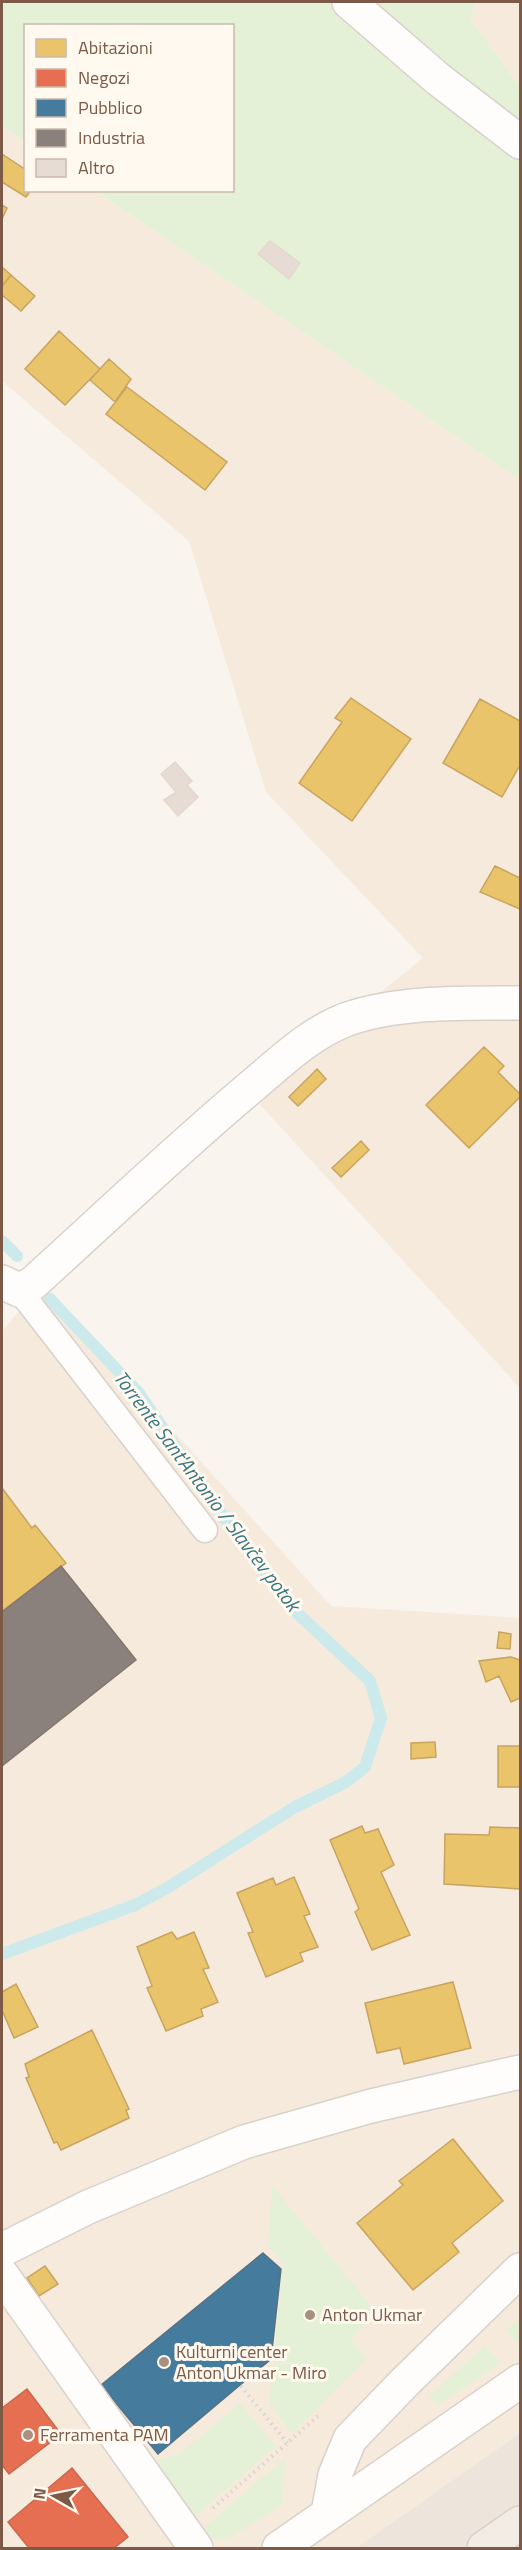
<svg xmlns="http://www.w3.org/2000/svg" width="522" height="2550" font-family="'Titillium Web',sans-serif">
	<rect width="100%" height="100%" fill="#f9f4ed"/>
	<path fill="#f6eadd" d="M 476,2 L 520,2 L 520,87 L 471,20 Z
		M 2,126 L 25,142 L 26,190 L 96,191 L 515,477 L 520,470 L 520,1388 L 252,1096 L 423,958 L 266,792 L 189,541 L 2,381 Z
		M 42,1285 L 331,1606 L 520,1618 L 520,2433 L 356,2548 L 2,2548 L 2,1331 Z"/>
	<path fill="#ede4dc" d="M 520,2433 L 520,2548 L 356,2548 Z"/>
	<path fill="#e5f1d6" d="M 2,2 L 476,2 L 471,20 L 520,87 L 520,470 L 515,477 L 96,191 L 232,190 L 232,26 L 26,26 L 25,142 L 2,126 Z
		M 272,2185 L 377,2313 L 351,2339 L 366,2359 L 292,2434 L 269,2403 L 283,2265 L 268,2245 Z
		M 520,2318 L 520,2346 L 506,2330 Z
		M 485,2345 L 501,2363 L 438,2405 L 429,2397 Z
		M 240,2403 L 276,2446 L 192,2519 L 163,2481 L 156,2460 L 179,2454 Z
		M 285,2458 L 282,2506 L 229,2538 C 218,2541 209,2537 201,2530 Z"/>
	<path fill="#e9c46a" stroke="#c8a460" stroke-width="1.5" d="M 2,154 L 26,170 L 26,190 L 31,190 L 26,197 L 2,182 Z
		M 2,205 L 7,208 L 2,219 Z
		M 2,267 L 11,275 L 2,286 Z
		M 11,275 L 35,296 L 21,311 L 2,295 L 2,286 Z
		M 59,331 L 100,369 L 65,405 L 25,369 Z
		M 109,359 L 131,379 L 115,402 L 90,380 Z
		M 127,387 L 227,462 L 205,490 L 106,414 Z
		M 351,698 L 411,739 L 352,821 L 299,783 L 342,722 L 335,718 Z
		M 480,699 L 520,721 L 520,765 L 502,797 L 443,763 Z
		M 495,866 L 520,878 L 520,909 L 480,892 Z
		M 484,1047 L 504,1066 L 498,1072 L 520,1094 L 520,1097 L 469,1148 L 426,1105 Z
		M 317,1069 L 326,1079 L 298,1106 L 289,1097 Z
		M 361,1141 L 369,1150 L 341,1177 L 332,1168 Z
		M 2,1488 L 32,1528 L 35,1525 L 66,1563 L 2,1611 Z
		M 499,1632 L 511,1634 L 510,1649 L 497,1648 Z
		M 511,1657 L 520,1660 L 520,1698 L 511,1702 L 499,1676 L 486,1682 L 479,1661 Z
		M 435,1742 L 436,1757 L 411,1759 L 411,1743 Z
		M 498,1746 L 520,1746 L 520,1787 L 498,1787 Z
		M 362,1826 L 365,1833 L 378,1829 L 394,1865 L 381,1872 L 410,1935 L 372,1950 L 355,1912 L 359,1909 L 330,1840 Z
		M 490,1827 L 520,1828 L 520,1889 L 444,1884 L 445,1834 L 489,1835 Z
		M 294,1877 L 310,1914 L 304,1916 L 318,1947 L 300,1953 L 303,1961 L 266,1977 L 248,1933 L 253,1932 L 237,1893 L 273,1878 L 276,1885 Z
		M 172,1932 L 177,1939 L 194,1932 L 209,1968 L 203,1969 L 218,2002 L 201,2009 L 203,2016 L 166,2031 L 147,1988 L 152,1986 L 137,1947 Z
		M 453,1982 L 471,2048 L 404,2064 L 400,2048 L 377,2053 L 365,2003 Z
		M 16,1984 L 38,2027 L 14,2038 L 2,2010 L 2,1992 Z
		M 92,2030 L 129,2109 L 126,2110 L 129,2118 L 61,2150 L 57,2142 L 54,2143 L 26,2078 L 29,2077 L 25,2064 Z
		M 453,2139 L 503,2201 L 452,2243 L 459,2252 L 413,2290 L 357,2223 L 403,2185 L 399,2181 Z
		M 45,2266 L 58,2284 L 39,2296 L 27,2278 Z"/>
	<path fill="#e76f51" stroke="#c7694e" stroke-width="1.5" d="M 27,2389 L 61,2434 L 9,2474 L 2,2465 L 2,2408 Z
		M 72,2468 L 128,2537 L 114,2548 L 29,2548 L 8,2522 Z"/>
	<path fill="#457b9d" stroke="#567183" stroke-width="1.5" d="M 263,2253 L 281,2269 L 271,2359 L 158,2454 L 101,2385 Z"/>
	<path fill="#8a817c" stroke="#86756c" stroke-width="1.5" d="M 61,1566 L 136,1660 L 2,1766 L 2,1612 Z"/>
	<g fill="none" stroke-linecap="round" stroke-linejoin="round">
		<path stroke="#cce9ec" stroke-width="12" d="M 2,1241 L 17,1256
			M 2,1954 L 135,1905 L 167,1888 L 295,1807 L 346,1782 L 365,1767 L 381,1718 L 370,1681 L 294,1610 L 224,1518 L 138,1392 L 50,1299"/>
	</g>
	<path fill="#e6dcd3" stroke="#e3d7ce" stroke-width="1.5" d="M 270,241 L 300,263 L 289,279 L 258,254 Z
		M 175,762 L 192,781 L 187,785 L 198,797 L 178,816 L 164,800 L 176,792 L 161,774 Z"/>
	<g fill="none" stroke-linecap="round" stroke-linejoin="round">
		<defs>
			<path id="service" d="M 19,1290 L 205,1530"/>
			<path id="minor" d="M 349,2 L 438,79 L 520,142
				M 2,1282 L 19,1290 L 32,1284 C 105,1218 177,1149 252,1086 C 281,1062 309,1034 345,1020 C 397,1001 465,1003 520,1003
				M 2,2250 L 88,2207 L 244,2142 L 371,2106 L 520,2072
				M 2,2275 L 196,2548
				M 328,2513 L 335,2475 L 350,2439 L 405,2382 L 520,2270"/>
			<path id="secondary" d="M 279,2548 L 520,2381"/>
			<path id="trunk" d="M 484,2548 L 520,2523"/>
		</defs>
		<use href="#service" stroke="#d9d1cb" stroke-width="27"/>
		<use href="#minor" stroke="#d9d1cb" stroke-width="36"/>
		<use href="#secondary" stroke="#d9d0c8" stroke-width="36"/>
		<use href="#trunk" stroke="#dbd0c9" stroke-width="36"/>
		<path stroke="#dcd3cd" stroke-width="4" stroke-dasharray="1.5 4.5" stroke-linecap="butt" d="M 241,2386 L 288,2444
			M 213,2508 L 318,2416"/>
		<use href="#service" stroke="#fefdfc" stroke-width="24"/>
		<use href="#minor" stroke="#fefdfc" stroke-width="33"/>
		<use href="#secondary" stroke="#fefdfc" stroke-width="33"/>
		<use href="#trunk" stroke="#f3ece5" stroke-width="33"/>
	</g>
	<g fill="#a89081" stroke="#fff9f0" stroke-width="2">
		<circle cx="310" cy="2315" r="6"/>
		<circle cx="164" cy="2362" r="6"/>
		<circle cx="28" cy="2435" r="6"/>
	</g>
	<g text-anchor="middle" stroke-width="6" stroke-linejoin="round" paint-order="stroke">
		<g font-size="18" fill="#7c5a47" stroke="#fff9f0" text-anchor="start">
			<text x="322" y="2321">Anton Ukmar</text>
			<text x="176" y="2358">Kulturni center<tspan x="176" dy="21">Anton Ukmar - Miro</tspan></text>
			<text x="40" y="2441">Ferramenta PAM</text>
		</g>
		<g font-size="20" font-style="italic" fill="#397783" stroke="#fff9f0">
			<text transform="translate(207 1491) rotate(53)" y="7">Torrente Sant'Antonio / Slavčev potok</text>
		</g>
	</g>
	<rect width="522" height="2550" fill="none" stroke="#7c5a47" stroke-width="6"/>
	<rect x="24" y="24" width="210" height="168" fill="#fff9f0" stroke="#cbb9ac" stroke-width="1.5"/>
	<rect x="36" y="39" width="30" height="18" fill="#e9c46a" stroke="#cbb9ac" stroke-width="1.5"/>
	<text x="78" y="54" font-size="18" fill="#7c5a47">Abitazioni</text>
	<rect x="36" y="69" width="30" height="18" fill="#e76f51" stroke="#cbb9ac" stroke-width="1.5"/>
	<text x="78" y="84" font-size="18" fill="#7c5a47">Negozi</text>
	<rect x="36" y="99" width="30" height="18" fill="#457b9d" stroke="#cbb9ac" stroke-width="1.5"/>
	<text x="78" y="114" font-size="18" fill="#7c5a47">Pubblico</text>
	<rect x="36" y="129" width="30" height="18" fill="#8a817c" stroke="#cbb9ac" stroke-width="1.5"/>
	<text x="78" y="144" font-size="18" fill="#7c5a47">Industria</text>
	<rect x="36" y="159" width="30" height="18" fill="#e6dcd3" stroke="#cbb9ac" stroke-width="1.5"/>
	<text x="78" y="174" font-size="18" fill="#7c5a47">Altro</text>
	<g transform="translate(54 2496) rotate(279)" stroke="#fff9f0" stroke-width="4.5" paint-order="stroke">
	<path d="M0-4.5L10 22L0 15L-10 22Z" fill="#7c5a47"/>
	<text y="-9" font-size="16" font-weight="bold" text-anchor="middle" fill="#7c5a47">N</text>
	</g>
</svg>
